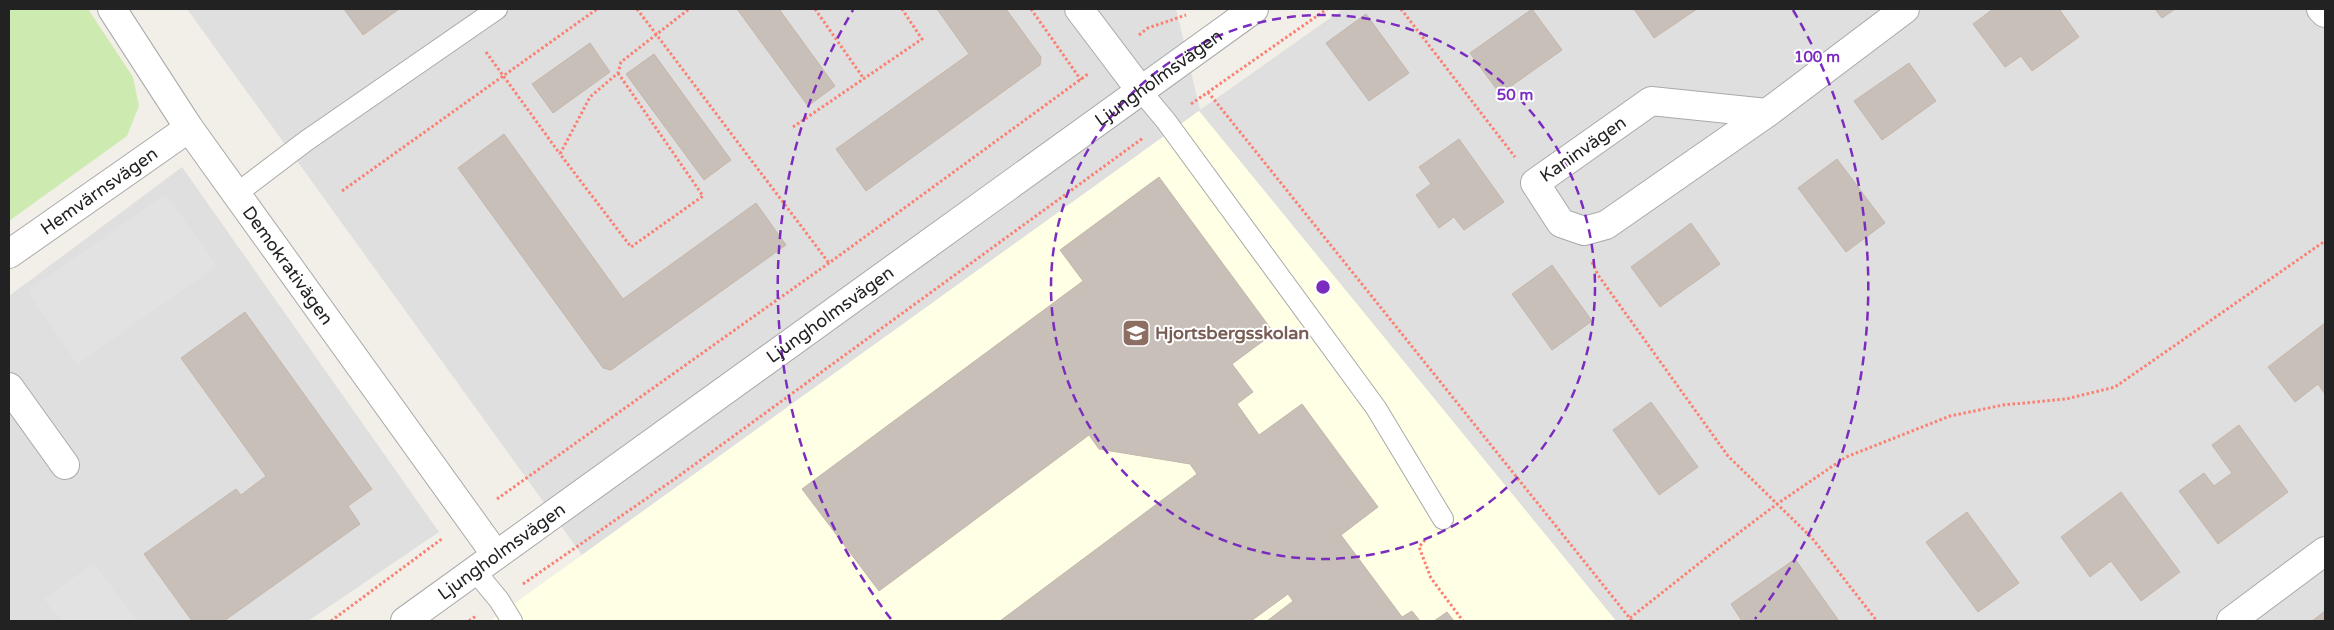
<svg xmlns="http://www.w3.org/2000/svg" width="2334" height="630" font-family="'Varela Round',sans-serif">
	<rect width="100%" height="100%" fill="#f2efe9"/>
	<path fill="#e0dfdf" d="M 187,9 L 1176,9 L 1200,110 L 1343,9 L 2325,9 L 2325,621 L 1616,621 L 1199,111 L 582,555 Z
		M 182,167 L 439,532 L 308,621 L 9,621 L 9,296 Z"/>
	<path fill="#ffffe5" d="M 1199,111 L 1616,621 L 490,621 L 582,555 Z"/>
	<path fill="#cdebb0" d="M 9,9 L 88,9 L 133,77 L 139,106 L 127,136 L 9,221 Z"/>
	<path fill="#e2e2e2" d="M 166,194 L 217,266 L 77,364 L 27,291 Z
		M 94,563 L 137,621 L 61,621 L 44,599 Z"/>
	<path fill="#c7bfb8" stroke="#c4b6ab" d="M 344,9 L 399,9 L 363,35 Z
		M 737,9 L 779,9 L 835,86 L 808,106 Z
		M 937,9 L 1006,9 L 1041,57 L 1040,65 L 866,191 L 836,149 L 969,54 Z
		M 1532,9 L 1562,50 L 1500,94 L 1470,53 Z
		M 1634,9 L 1697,9 L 1654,38 Z
		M 1993,9 L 2059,9 L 2079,37 L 2032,71 L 2021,56 L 2005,67 L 1973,24 Z
		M 2155,9 L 2175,9 L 2162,18 Z
		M 1366,14 L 1409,73 L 1369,101 L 1326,43 Z
		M 590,43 L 610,72 L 553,113 L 532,84 Z
		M 654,54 L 731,160 L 704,180 L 626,74 Z
		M 1909,63 L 1936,101 L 1882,140 L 1854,101 Z
		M 504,134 L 623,299 L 756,203 L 786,245 L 611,370 L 603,368 L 458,168 Z
		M 1459,139 L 1504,202 L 1464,230 L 1454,217 L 1439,228 L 1416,195 L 1431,184 L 1419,167 Z
		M 1837,159 L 1885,223 L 1846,252 L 1798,188 Z
		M 1159,177 L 1274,333 L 1232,364 L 1253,392 L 1237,404 L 1259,435 L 1302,404 L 1378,507 L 1341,535 L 1402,617 L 1412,611 L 1420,621 L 1267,621 L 1293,601 L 1288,594 L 1251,621 L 1000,621 L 1197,474 L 1190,464 L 1099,449 L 1089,435 L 879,591 L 802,489 L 1083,281 L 1060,250 Z
		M 1691,223 L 1720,264 L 1660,307 L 1631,267 Z
		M 1552,265 L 1592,321 L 1552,350 L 1512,294 Z
		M 245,312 L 372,489 L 348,506 L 360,524 L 224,621 L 192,621 L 144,554 L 236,489 L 241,495 L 266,476 L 181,358 Z
		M 2325,323 L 2325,394 L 2318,384 L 2295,402 L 2268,367 Z
		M 1651,402 L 1698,467 L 1659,495 L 1613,430 Z
		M 2239,425 L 2288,492 L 2218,544 L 2179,491 L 2204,473 L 2214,486 L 2232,473 L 2212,445 Z
		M 2121,492 L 2180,572 L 2141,601 L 2111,561 L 2090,577 L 2061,537 Z
		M 1967,512 L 2019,583 L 1978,612 L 1926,542 Z
		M 1795,559 L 1839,621 L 1742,621 L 1731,604 Z
		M 2325,611 L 2325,621 L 2312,621 Z
		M 1447,612 L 1454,621 L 1434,621 Z"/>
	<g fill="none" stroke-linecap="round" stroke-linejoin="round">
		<defs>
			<path id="service" d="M 1141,91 L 1166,121 L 1376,408 L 1443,519
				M 236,194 L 306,141 L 497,9
				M 475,571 L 499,600 L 512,621"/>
			<g id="minor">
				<path id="s1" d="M 112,9 L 189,128 L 496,555"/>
				<path d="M 1079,9 L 1141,91"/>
				<path d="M 2321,9 L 2325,13"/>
				<path d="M 1767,113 L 1651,101 L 1535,183 L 1561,223 L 1584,231 L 1606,225 L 1767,113 L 1905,9"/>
				<path id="s2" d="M 9,254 L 189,128"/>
				<path d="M 9,387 L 65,465"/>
				<path id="s3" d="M 405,621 L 1254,9"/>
				<path d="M 2231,621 L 2325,551"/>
			</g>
		</defs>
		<use href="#service" stroke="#a9a9a9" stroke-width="22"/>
		<use href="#minor" stroke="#a9a9a9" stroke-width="30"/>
		<path stroke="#fa8072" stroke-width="3" stroke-dasharray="2.5 2.5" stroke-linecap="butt" d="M 637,9 L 829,263
			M 815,9 L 864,79
			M 1031,9 L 1081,80
			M 1401,9 L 1515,157
			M 1139,35 L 1148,28 L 1186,15
			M 486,52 L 560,154
			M 618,73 L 703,196 L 631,247 L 560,154 L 590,97 L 618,73 L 621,62 L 689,9
			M 1208,92 L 1632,621
			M 1191,104 L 1327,9
			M 793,127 L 922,39 L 902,9
			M 342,191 L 597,9
			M 1592,262 L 1598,275 L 1728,456 L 1812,538 L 1877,621
			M 497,499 L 829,263 L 1088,74
			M 1425,540 L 1419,547 L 1431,578 L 1463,621
			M 523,584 L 676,478 L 1143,138
			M 1630,618 L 1716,550 L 1777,504 L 1846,457 L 1950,416 L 2003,405 L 2066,399 L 2115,387 L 2325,241
			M 331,621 L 443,538
			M 469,621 L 476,616"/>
		<use href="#service" stroke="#fff" stroke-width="20"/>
		<use href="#minor" stroke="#fff" stroke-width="28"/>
	</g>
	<g fill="none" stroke="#7b2cbf" stroke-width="2.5" stroke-dasharray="9 6">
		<circle cx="1323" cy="287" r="272"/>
		<path d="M891 619A545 545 0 0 1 853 10M1793 10A545 545 0 0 1 1755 619"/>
	</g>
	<defs>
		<symbol id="school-square" viewBox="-11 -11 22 22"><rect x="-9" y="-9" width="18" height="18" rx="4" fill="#8d6e63" stroke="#fff"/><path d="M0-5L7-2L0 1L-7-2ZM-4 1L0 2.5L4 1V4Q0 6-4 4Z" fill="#fff"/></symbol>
	</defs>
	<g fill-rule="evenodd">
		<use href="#school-square" x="1120" y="317" width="32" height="32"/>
	</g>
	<g text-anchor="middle" stroke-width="4" stroke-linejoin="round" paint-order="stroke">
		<g font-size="18" fill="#222" stroke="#fff">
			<text dy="6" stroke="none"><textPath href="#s3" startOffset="929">Ljungholmsvägen</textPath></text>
			<text transform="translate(1583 149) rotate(-35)" y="6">Kaninvägen</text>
			<text dy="6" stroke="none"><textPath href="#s2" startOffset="110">Hemvärnsvägen</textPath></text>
			<text dy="6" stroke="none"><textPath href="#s1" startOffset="311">Demokrativägen</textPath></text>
			<text dy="6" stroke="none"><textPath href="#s3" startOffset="524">Ljungholmsvägen</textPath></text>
			<text dy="6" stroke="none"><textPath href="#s3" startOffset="119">Ljungholmsvägen</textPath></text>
		</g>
		<g font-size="18" font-weight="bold" fill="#785e54" stroke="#fff" text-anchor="start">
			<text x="1155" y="339">Hjortsbergsskolan</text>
		</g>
	</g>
	<circle cx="1323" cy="287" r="8" fill="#7b2cbf" stroke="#fff" stroke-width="2.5"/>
	<g font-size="15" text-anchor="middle" font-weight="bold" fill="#7b2cbf" stroke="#fff" stroke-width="4" stroke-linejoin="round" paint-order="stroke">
		<text x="1817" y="62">100 m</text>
		<text x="1515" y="100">50 m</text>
	</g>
	<rect width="2334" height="630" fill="none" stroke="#222222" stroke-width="20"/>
</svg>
